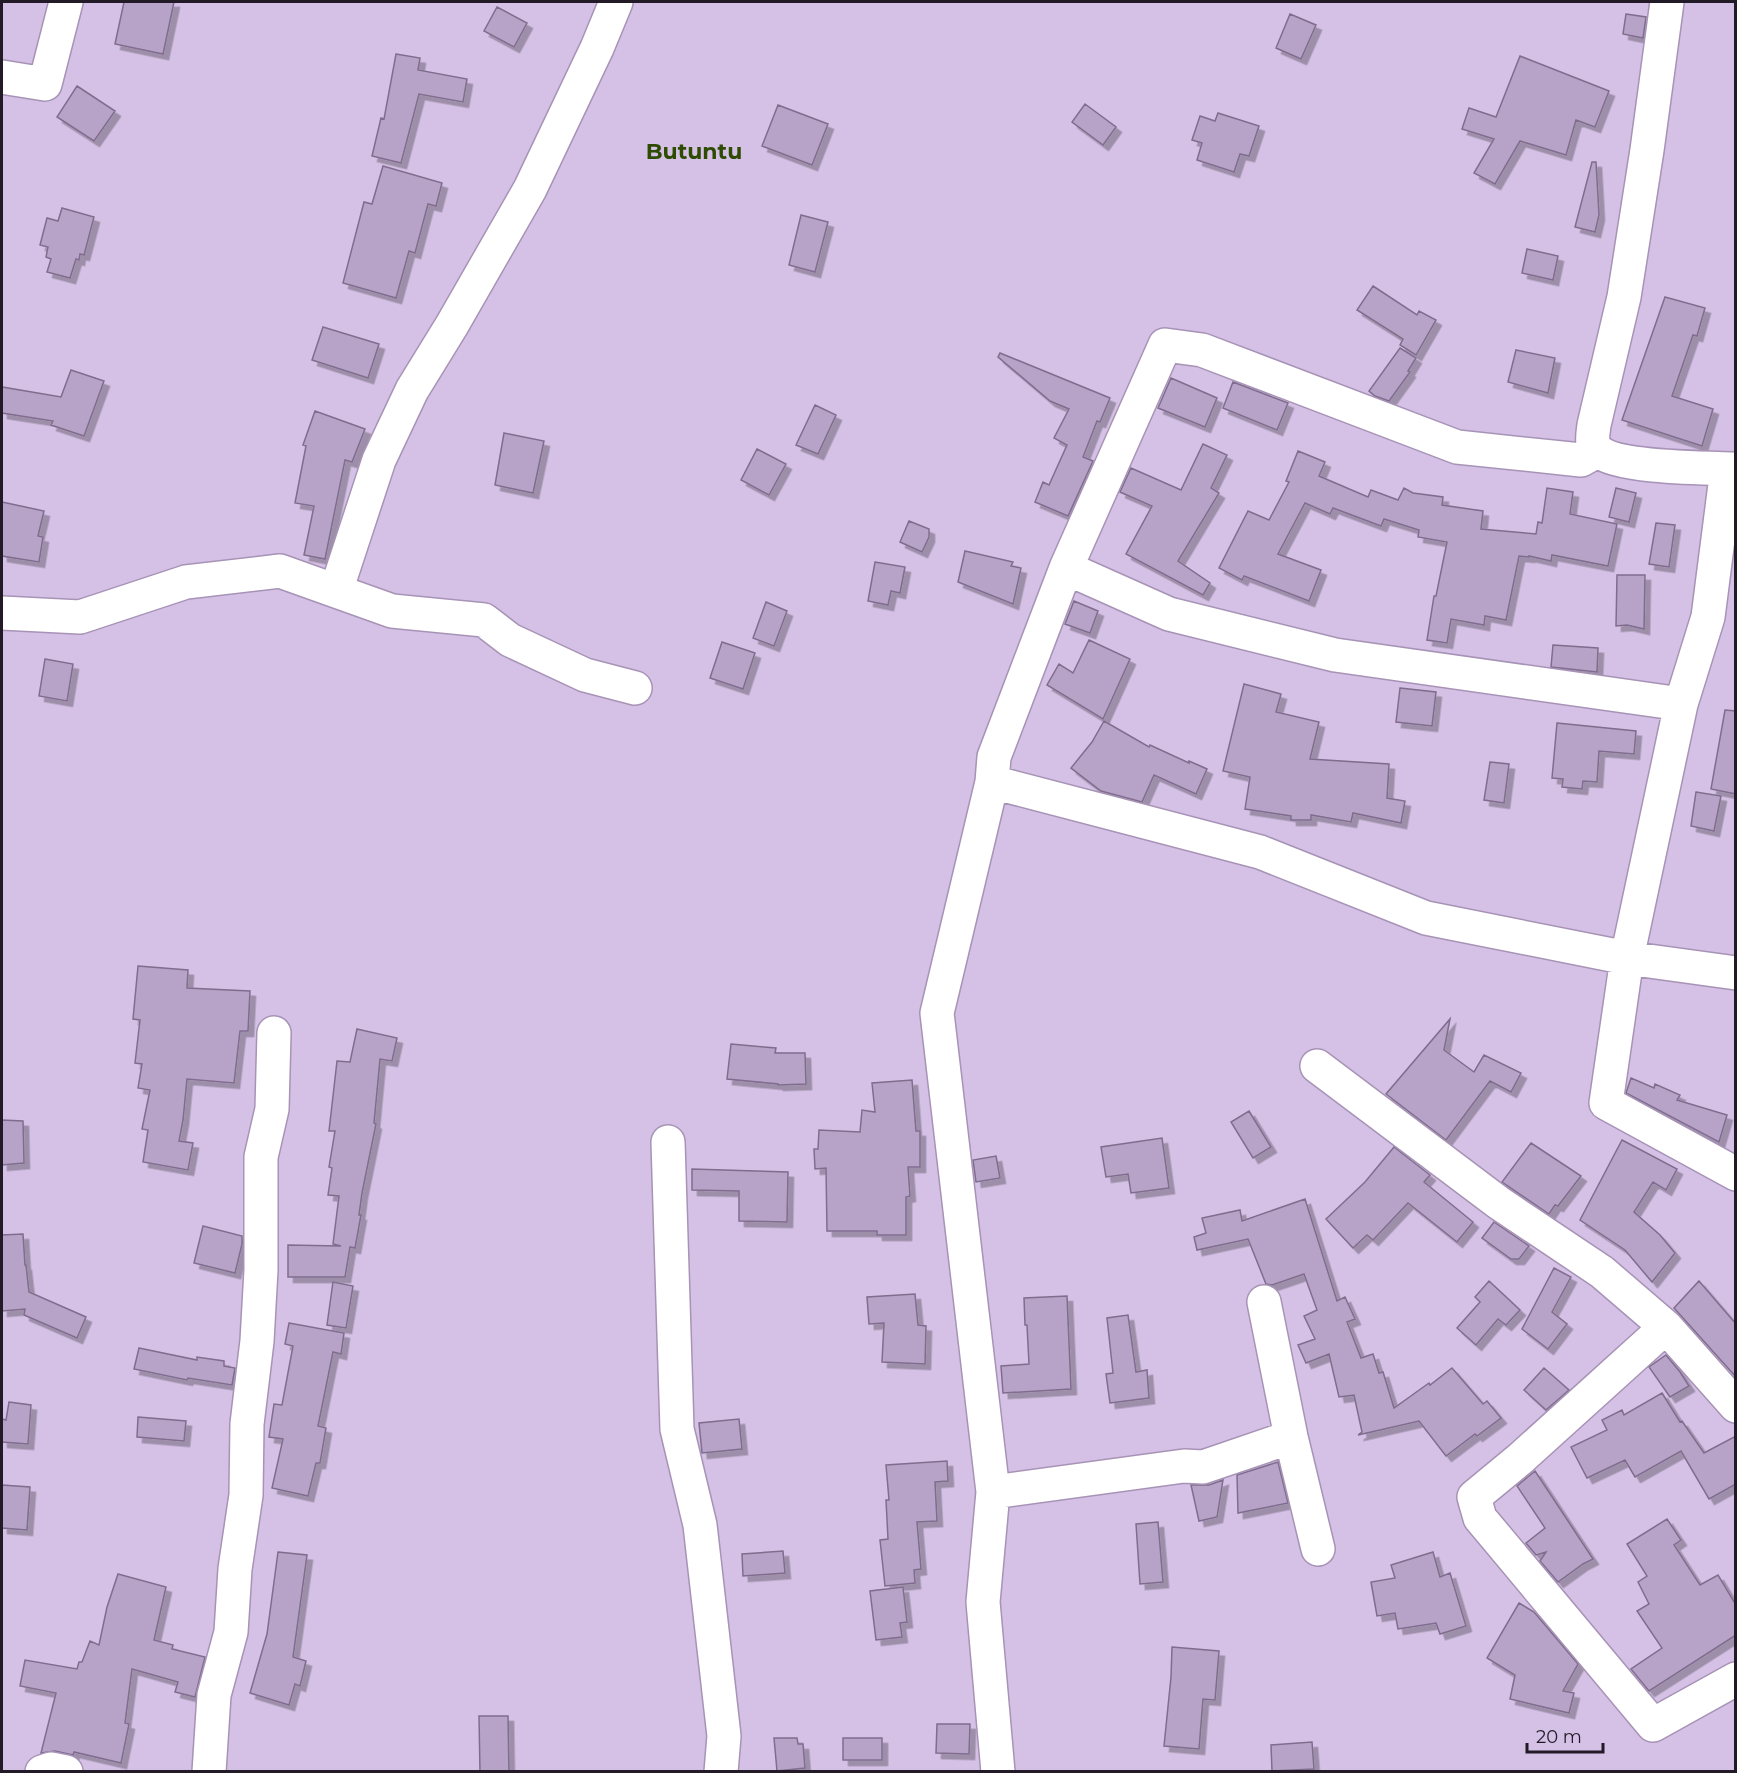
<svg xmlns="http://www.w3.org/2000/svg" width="1737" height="1773" font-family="Montserrat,sans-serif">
	<defs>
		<filter id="shadow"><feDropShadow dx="5.5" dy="5.5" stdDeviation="0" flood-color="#0004"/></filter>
	</defs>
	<rect width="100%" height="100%" fill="#d6c1e6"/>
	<path fill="#b7a3c7" stroke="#806d8e" stroke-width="1.5" filter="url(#shadow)" d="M 124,2 L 174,2 L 163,54 L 115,44 Z
		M 497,7 L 527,23 L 514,47 L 484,31 Z
		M 1290,14 L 1316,25 L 1301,59 L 1276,48 Z
		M 1626,14 L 1646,17 L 1643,38 L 1623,34 Z
		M 396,54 L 420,58 L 418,70 L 467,79 L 463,102 L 419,94 L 401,163 L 372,156 L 381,118 L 384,119 Z
		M 1520,56 L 1609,91 L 1595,127 L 1576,120 L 1566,155 L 1520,141 L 1495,184 L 1474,173 L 1494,139 L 1462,129 L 1469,108 L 1496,117 Z
		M 77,86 L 115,111 L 94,141 L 57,117 Z
		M 1085,104 L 1116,127 L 1103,145 L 1072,122 Z
		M 778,105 L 828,124 L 812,165 L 762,146 Z
		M 1218,113 L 1259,126 L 1249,156 L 1240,154 L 1234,172 L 1197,160 L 1202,143 L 1192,140 L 1200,116 L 1215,121 Z
		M 1592,162 L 1596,162 L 1599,215 L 1595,232 L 1575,227 Z
		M 383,166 L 442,183 L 436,206 L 428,204 L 415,253 L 409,251 L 396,298 L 343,283 L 364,202 L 372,204 Z
		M 62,208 L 94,217 L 84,255 L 80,254 L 79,260 L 76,259 L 70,278 L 47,272 L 51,259 L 46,257 L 48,247 L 40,245 L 47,218 L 58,221 Z
		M 801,215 L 828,222 L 815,272 L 789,265 Z
		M 1527,249 L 1558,256 L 1553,280 L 1522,273 Z
		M 1373,286 L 1417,315 L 1419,311 L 1436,320 L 1416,355 L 1400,345 L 1403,339 L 1357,310 Z
		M 1665,297 L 1705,308 L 1697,336 L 1693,335 L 1672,396 L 1713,409 L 1702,446 L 1622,420 Z
		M 323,327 L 379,344 L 368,378 L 312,360 Z
		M 1400,348 L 1416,358 L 1408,371 L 1410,372 L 1389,401 L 1375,396 L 1369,391 Z
		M 1516,350 L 1555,358 L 1548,393 L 1508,382 Z
		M 1000,353 L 1110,398 L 1100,422 L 1097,421 L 1083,457 L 1093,461 L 1068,516 L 1035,502 L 1043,482 L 1049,485 L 1067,445 L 1054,438 L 1069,409 L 1050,401 L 998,357 Z
		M 71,370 L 104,381 L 84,436 L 51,425 L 53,421 L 2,413 L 2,387 L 61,397 Z
		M 1171,378 L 1217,398 L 1205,427 L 1158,408 Z
		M 1233,382 L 1288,403 L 1277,430 L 1223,408 Z
		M 815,405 L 836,415 L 818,454 L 796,445 Z
		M 315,411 L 365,429 L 352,462 L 345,460 L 325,559 L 304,555 L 314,506 L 295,503 L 306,446 L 303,445 Z
		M 504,433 L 544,441 L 533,493 L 495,485 Z
		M 1203,444 L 1227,455 L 1211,488 L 1219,493 L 1178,561 L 1210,583 L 1203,595 L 1126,554 L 1152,506 L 1120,492 L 1131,468 L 1181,490 Z
		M 757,449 L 786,464 L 769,495 L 741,480 Z
		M 1298,451 L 1325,462 L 1319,476 L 1368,497 L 1371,490 L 1398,500 L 1404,488 L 1413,493 L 1443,497 L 1442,505 L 1483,511 L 1481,529 L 1536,534 L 1538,522 L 1542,523 L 1547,488 L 1573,492 L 1570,514 L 1617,524 L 1608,566 L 1552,555 L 1551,561 L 1529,556 L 1529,557 L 1519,556 L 1506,620 L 1485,616 L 1484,625 L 1451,619 L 1447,643 L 1427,640 L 1434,596 L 1436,596 L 1447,542 L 1418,537 L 1419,530 L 1384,519 L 1381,526 L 1333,508 L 1330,514 L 1305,503 L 1278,554 L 1321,570 L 1309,601 L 1244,576 L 1242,580 L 1219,568 L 1248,511 L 1269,520 L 1289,482 L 1286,481 Z
		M 1616,488 L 1636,493 L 1629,522 L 1609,517 Z
		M 2,502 L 44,511 L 38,536 L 43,537 L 39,562 L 2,556 Z
		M 909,521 L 929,529 L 929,537 L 922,552 L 900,542 Z
		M 1656,523 L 1675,525 L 1669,567 L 1649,564 Z
		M 965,551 L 1013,562 L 1011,566 L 1021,568 L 1013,604 L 958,582 Z
		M 875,562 L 905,567 L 900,593 L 891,591 L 888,605 L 868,601 Z
		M 1617,575 L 1645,575 L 1644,629 L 1627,625 L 1616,626 Z
		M 1074,601 L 1098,611 L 1090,633 L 1065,624 Z
		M 766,602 L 787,611 L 774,646 L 753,638 Z
		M 1089,640 L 1130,659 L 1103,719 L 1047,685 L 1059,664 L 1073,673 Z
		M 722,642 L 755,653 L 743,689 L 710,678 Z
		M 1553,645 L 1598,648 L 1597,672 L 1551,667 Z
		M 45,659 L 73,664 L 67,701 L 39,696 Z
		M 1244,684 L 1281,694 L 1276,712 L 1319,722 L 1310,759 L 1389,764 L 1387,798 L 1405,801 L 1401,823 L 1353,813 L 1351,822 L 1311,815 L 1311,820 L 1291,820 L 1291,816 L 1245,809 L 1250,777 L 1223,771 Z
		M 1400,688 L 1436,692 L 1432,726 L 1396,722 Z
		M 1725,710 L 1736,711 L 1736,794 L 1711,789 Z
		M 1104,721 L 1149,747 L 1150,745 L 1189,763 L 1189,761 L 1207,769 L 1196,794 L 1154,775 L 1142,802 L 1101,791 L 1071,768 L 1092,742 Z
		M 1557,723 L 1636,731 L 1634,754 L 1599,751 L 1597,782 L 1583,781 L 1582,789 L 1562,787 L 1563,779 L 1552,778 Z
		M 1490,762 L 1509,764 L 1504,803 L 1484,800 Z
		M 1696,792 L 1721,796 L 1714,831 L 1691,826 Z
		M 138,966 L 188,970 L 187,988 L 250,991 L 248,1031 L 240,1031 L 234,1083 L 187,1079 L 183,1120 L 179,1141 L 193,1143 L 188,1170 L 143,1162 L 148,1130 L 142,1129 L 150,1090 L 138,1088 L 142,1064 L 135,1063 L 140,1020 L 133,1019 Z
		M 1450,1019 L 1444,1050 L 1474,1072 L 1484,1055 L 1521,1073 L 1511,1092 L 1490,1081 L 1446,1140 L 1386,1094 Z
		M 357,1029 L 397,1038 L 392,1061 L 380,1059 L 374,1123 L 376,1124 L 362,1193 L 359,1215 L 361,1215 L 355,1248 L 350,1247 L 345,1277 L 288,1277 L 288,1245 L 341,1246 L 333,1244 L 339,1196 L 328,1195 L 332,1168 L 329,1167 L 335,1131 L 329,1131 L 337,1061 L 350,1062 Z
		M 731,1044 L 776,1048 L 775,1053 L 805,1053 L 806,1084 L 778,1085 L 778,1084 L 727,1079 Z
		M 1631,1078 L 1654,1088 L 1655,1084 L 1680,1095 L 1677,1100 L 1727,1115 L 1719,1142 L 1626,1093 Z
		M 912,1080 L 916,1131 L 920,1131 L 920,1167 L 908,1167 L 910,1196 L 906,1197 L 906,1235 L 877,1235 L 877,1231 L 827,1231 L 826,1168 L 815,1169 L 814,1149 L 818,1149 L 819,1130 L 860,1132 L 862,1110 L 875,1112 L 872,1083 Z
		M 1249,1111 L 1271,1147 L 1253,1158 L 1231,1122 Z
		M 2,1120 L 23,1121 L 24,1163 L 2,1165 Z
		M 1162,1138 L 1169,1188 L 1131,1193 L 1128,1174 L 1106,1177 L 1101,1147 Z
		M 1622,1140 L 1677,1169 L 1666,1190 L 1653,1182 L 1634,1212 L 1660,1235 L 1675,1253 L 1652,1282 L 1625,1250 L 1580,1220 Z
		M 1531,1143 L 1581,1176 L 1558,1206 L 1555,1205 L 1549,1214 L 1502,1182 Z
		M 1394,1147 L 1430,1175 L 1424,1182 L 1473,1222 L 1457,1242 L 1408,1203 L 1373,1240 L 1367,1235 L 1353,1248 L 1326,1219 L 1365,1182 Z
		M 996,1156 L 1000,1178 L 976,1182 L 973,1160 Z
		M 692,1169 L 788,1172 L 787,1222 L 739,1221 L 739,1191 L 692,1190 Z
		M 1305,1199 L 1337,1301 L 1345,1297 L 1355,1319 L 1347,1322 L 1361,1358 L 1373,1354 L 1379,1373 L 1383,1372 L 1394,1408 L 1429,1383 L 1430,1385 L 1452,1368 L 1483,1404 L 1487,1401 L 1501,1418 L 1477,1436 L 1475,1434 L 1446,1456 L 1419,1421 L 1358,1435 L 1362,1432 L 1354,1395 L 1339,1397 L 1329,1354 L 1306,1363 L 1298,1345 L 1315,1339 L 1304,1316 L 1317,1310 L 1304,1274 L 1272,1285 L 1266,1284 L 1248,1239 L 1197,1250 L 1194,1237 L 1206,1233 L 1202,1218 L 1240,1210 L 1242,1221 Z
		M 1494,1222 L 1529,1246 L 1519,1259 L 1511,1259 L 1482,1238 Z
		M 203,1226 L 242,1236 L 242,1244 L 235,1273 L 194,1263 Z
		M 23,1234 L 25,1265 L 26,1265 L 29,1292 L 86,1317 L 77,1338 L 24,1315 L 25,1309 L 2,1311 L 2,1235 Z
		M 1554,1268 L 1571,1277 L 1552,1312 L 1567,1324 L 1548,1349 L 1522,1329 Z
		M 1489,1281 L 1520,1310 L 1506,1325 L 1498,1319 L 1476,1345 L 1457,1328 L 1480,1302 L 1475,1297 Z
		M 1699,1281 L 1736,1324 L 1736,1377 L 1674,1308 Z
		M 333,1282 L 353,1286 L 346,1328 L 327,1325 Z
		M 915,1294 L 918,1325 L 926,1326 L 925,1364 L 882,1362 L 884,1323 L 869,1324 L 867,1297 Z
		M 1067,1296 L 1071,1389 L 1003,1393 L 1001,1366 L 1029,1364 L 1027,1325 L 1025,1325 L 1024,1298 Z
		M 1128,1315 L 1136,1372 L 1147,1370 L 1149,1398 L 1110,1403 L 1106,1374 L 1113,1373 L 1107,1318 Z
		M 289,1323 L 344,1333 L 341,1354 L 333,1352 L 318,1426 L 326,1428 L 320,1463 L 316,1463 L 308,1496 L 272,1488 L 283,1439 L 269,1437 L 274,1404 L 282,1405 L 293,1346 L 285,1344 Z
		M 139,1348 L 197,1360 L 197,1357 L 224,1361 L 224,1366 L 235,1368 L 232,1385 L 188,1378 L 187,1380 L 134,1369 Z
		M 1666,1355 L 1680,1372 L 1689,1386 L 1670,1397 L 1649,1367 Z
		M 1544,1368 L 1569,1390 L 1546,1410 L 1524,1390 Z
		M 1662,1393 L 1680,1422 L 1682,1421 L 1704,1453 L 1736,1436 L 1736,1484 L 1709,1499 L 1681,1451 L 1635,1477 L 1625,1460 L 1587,1478 L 1571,1447 L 1607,1430 L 1602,1420 L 1622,1410 L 1624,1415 Z
		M 9,1402 L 31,1405 L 28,1444 L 2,1442 L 2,1419 L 6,1420 Z
		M 138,1417 L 186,1421 L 184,1441 L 137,1437 Z
		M 739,1419 L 742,1449 L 702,1453 L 699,1423 Z
		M 947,1461 L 948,1481 L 935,1482 L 937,1521 L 917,1522 L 921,1569 L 914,1570 L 915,1583 L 885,1586 L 880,1540 L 888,1539 L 886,1500 L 889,1500 L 886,1465 Z
		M 1278,1462 L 1288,1503 L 1238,1513 L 1237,1475 Z
		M 1535,1471 L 1593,1559 L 1583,1564 L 1558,1582 L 1540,1561 L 1546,1552 L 1536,1555 L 1526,1543 L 1545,1528 L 1517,1486 Z
		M 1223,1480 L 1217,1517 L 1199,1521 L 1191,1485 L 1209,1485 Z
		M 2,1485 L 30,1487 L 27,1530 L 2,1528 Z
		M 1667,1519 L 1681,1540 L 1674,1545 L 1700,1585 L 1718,1575 L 1736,1605 L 1736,1635 L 1649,1691 L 1631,1669 L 1662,1648 L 1637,1611 L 1649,1604 L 1638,1582 L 1647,1576 L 1627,1544 Z
		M 1158,1522 L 1163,1582 L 1140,1584 L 1136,1524 Z
		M 783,1551 L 785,1573 L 743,1576 L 742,1554 Z
		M 278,1552 L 307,1555 L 293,1657 L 306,1661 L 300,1686 L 295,1684 L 289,1705 L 250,1693 L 267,1634 Z
		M 1433,1552 L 1440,1577 L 1450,1573 L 1466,1626 L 1440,1634 L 1436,1623 L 1398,1629 L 1395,1613 L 1377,1616 L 1371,1582 L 1395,1578 L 1391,1565 Z
		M 118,1574 L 166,1587 L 154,1640 L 173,1645 L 172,1649 L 205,1657 L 195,1697 L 175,1692 L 178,1682 L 132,1669 L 125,1723 L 129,1724 L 121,1763 L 74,1752 L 73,1755 L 55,1751 L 41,1753 L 56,1693 L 20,1686 L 25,1660 L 77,1669 L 79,1662 L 82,1662 L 90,1641 L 99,1645 L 107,1607 Z
		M 903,1587 L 907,1622 L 900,1623 L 902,1637 L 876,1640 L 870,1591 Z
		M 1519,1603 L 1534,1612 L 1578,1664 L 1563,1691 L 1574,1693 L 1569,1713 L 1510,1699 L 1515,1675 L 1487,1658 Z
		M 1172,1647 L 1219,1651 L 1215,1700 L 1203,1699 L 1199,1749 L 1164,1746 L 1171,1677 Z
		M 479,1716 L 508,1716 L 509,1772 L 480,1772 Z
		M 937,1724 L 970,1724 L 969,1754 L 936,1753 Z
		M 774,1738 L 797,1738 L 798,1744 L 803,1744 L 805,1768 L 777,1771 Z
		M 843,1738 L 882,1738 L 882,1760 L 843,1760 Z
		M 1312,1742 L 1314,1769 L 1272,1771 L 1271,1745 Z"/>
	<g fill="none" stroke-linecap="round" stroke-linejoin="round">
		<defs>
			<path id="minor" d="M 1667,2 L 1647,150 L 1624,297 L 1594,425 C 1593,434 1590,445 1598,451 C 1617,468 1707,468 1736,469
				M 2,77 L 45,84 L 66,2
				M 1727,469 L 1708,617 L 1681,704 L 1627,958 L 1606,1103 L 1736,1174
				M 1066,568 L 1169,614 L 1335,655 L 1681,704
				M 336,591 L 379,460 L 412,390 L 452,325 L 530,189 L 597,48 L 616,2
				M 2,613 L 80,617 L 186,582 L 280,571 L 392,611 L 484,620 L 510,640 L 585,675 L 635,688
				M 992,782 L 1260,852 L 1426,918 L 1627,958 L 1736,973
				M 1317,1066 L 1499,1203 L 1602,1272 L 1666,1327 L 1736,1406
				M 668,1142 L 677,1429 L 700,1525 L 724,1736 L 721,1772
				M 1264,1302 L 1291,1437 L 1318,1549
				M 1666,1327 L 1520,1459 L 1474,1497 L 1480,1518 L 1653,1725 L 1736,1679
				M 993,1492 L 1184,1466 L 1203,1467 L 1291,1437
				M 42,1772 L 51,1769 L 66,1772
				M 209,1772 L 214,1695 L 231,1632 L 235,1569 L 246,1495 L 247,1424 L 257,1341 L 261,1270 L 261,1157 L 272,1109 L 274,1033
				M 998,1772 L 983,1602 L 993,1492 L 937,1013 L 992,782 L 994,757 L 1066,568 L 1165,345 L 1202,350 L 1457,447 L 1581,460 L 1597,451"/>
		</defs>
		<use href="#minor" stroke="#a793b6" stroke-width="36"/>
		<use href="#minor" stroke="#fff" stroke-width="33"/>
	</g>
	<g text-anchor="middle" stroke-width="6" stroke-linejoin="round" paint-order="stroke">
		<g font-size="22" font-weight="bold" fill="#2e4b02" stroke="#d6c1e6">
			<text x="694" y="159">Butuntu</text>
		</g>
	</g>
	<rect width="1737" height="1773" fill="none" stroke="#221a27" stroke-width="6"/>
	<path d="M1527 1743v9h76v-9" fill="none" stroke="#221a27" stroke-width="3"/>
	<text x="1536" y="1743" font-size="18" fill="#221a27" stroke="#d6c1e6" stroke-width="4.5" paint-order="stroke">20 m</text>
</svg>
